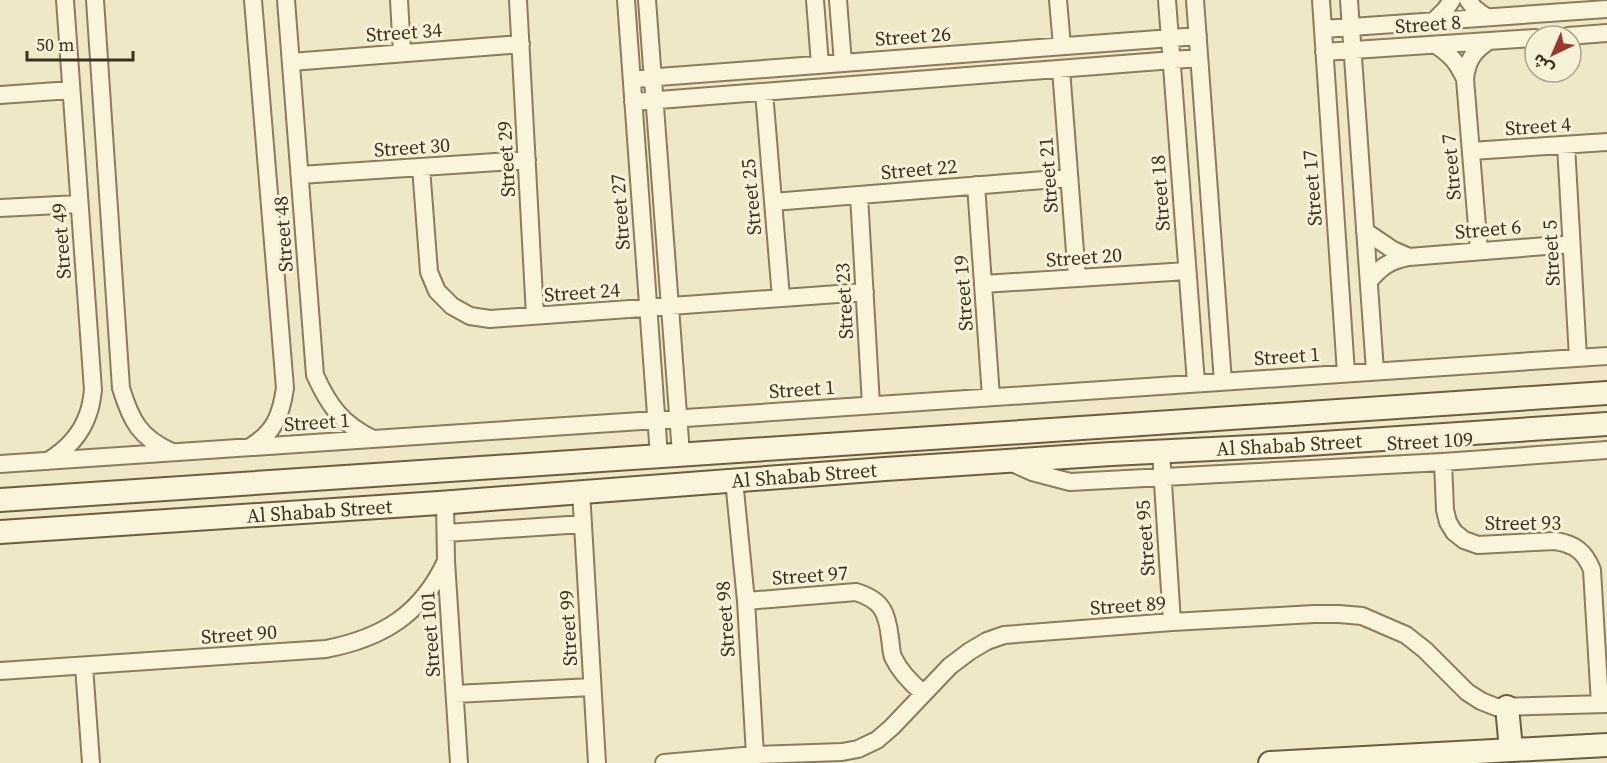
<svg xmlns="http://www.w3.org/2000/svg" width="1607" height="763" font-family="'Source Serif 4','Noto Sans Arabic',serif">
	<rect width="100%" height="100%" fill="#efe8c7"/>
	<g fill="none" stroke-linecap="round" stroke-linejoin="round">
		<defs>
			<path id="street" d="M 95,0 L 121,388 C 131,421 140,438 172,452
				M 286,0 L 315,375 C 329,406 342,424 373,439
				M 399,0 L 402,53
				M 518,0 L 535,316
				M 626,0 L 659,456
				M 647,0 L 681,454
				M 815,0 L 820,65
				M 838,0 L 843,63
				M 1058,0 L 1062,46
				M 1167,0 L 1196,383
				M 1195,0 L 1223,382
				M 1321,0 L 1346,373
				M 1349,0 L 1375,371
				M 1468,0 L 1474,8 L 1486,17
				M 1434,21 L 1445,10 L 1452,0
				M 1323,29 L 1607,9
				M 1568,36 L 1607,33
				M 1436,45 C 1451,55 1457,62 1465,79
				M 1324,52 L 1535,38
				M 291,62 L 521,44
				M 1061,69 L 1077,278
				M 632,79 L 1198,36
				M 764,92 L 781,298
				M 0,95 L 71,90
				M 633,102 L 1199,58
				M 1566,145 L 1578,358
				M 1471,151 L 1607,142
				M 421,167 L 429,272 L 437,291 L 452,306 L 470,316 L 490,319 L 865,292
				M 300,175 L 527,160
				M 976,185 L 991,397
				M 859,195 L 871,405
				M 773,202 L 1069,178
				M 0,208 L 79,204
				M 1365,231 L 1393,250 L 1409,257
				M 1479,251 L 1465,79 C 1467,61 1473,51 1489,41
				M 1369,281 C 1382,266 1389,261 1409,257 L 1571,244
				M 983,284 L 1187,271
				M 250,447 C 275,432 281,415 285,388 L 253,0
				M 1161,452 L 1172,622
				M 48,461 C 66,450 81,435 88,414 C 91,407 92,398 93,390 L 65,0
				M 1010,462 L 1032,472 L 1070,482 L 1443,462 L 1607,450
				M 1443,462 L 1445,510 L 1448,522 L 1454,532 L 1464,540 L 1478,545 L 1555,541 C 1575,544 1585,552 1592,570 L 1600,704
				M 0,464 L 1607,356
				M 734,480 L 746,601 L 755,755
				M 581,491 L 597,763
				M 445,502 L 446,561 L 459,763
				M 446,533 L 583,524
				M 746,601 L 856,592 C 882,600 887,612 890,638 C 891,644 891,651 893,657 C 900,672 911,683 923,693
				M 84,666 L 91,763
				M 0,671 L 326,649 C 382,638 421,615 446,561
				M 455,694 L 592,687
				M 664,763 L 755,755 L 842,752 L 858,749 L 877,740 L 892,727 L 950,666 L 970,651 L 987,641 L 1004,635 L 1172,622 L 1314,614 L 1339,614 L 1362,616 L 1406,635 L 1425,650 L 1467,692 L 1481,701 L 1496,707 L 1607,704"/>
			<g id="secondary">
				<path d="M 0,500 L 1607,393"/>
				<path id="s1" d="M 0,532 L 439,503 L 885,469 L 1111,454 L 1293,445 L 1607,424"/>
				<path d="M 1507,707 L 1511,749"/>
				<path d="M 1270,763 L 1607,745"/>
			</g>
		</defs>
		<use href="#street" stroke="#8c7b5c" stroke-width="20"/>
		<use href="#secondary" stroke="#6e5c3f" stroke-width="26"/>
		<use href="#street" stroke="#faf4db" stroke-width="16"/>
		<use href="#secondary" stroke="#faf4db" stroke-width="22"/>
	</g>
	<g text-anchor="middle" stroke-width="6" stroke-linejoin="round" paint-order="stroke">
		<g font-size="20" fill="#3c3120" stroke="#f6f1d7">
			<text transform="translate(1428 24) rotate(-4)" y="7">Street 8</text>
			<text transform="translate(404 32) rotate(-4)" y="7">Street 34</text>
			<text transform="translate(913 36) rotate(-4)" y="7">Street 26</text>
			<text transform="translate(1538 126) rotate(-4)" y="7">Street 4</text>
			<text transform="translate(412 147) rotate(-4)" y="7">Street 30</text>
			<text transform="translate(506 159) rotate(-93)" y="7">Street 29</text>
			<text transform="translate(1451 167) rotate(-95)" y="7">Street 7</text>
			<text transform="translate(919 169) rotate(-5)" y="7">Street 22</text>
			<text transform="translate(1048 175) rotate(-94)" y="7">Street 21</text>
			<text transform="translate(1312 188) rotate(-94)" y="7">Street 17</text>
			<text transform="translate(1160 193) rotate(-94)" y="7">Street 18</text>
			<text transform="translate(751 197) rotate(-95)" y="7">Street 25</text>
			<text transform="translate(620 212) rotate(-94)" y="7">Street 27</text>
			<text transform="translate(1488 229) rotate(-5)" y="7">Street 6</text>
			<text transform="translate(283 234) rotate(-94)" y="7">Street 48</text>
			<text transform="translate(61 241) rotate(-94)" y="7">Street 49</text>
			<text transform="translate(1551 253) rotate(-93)" y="7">Street 5</text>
			<text transform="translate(1084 257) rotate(-4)" y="7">Street 20</text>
			<text transform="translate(582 292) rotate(-4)" y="7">Street 24</text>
			<text transform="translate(963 293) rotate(-94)" y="7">Street 19</text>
			<text transform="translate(844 301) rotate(-93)" y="7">Street 23</text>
			<text transform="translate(1287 356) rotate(-4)" y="7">Street 1</text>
			<text transform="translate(802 389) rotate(-4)" y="7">Street 1</text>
			<text transform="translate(317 422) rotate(-4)" y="7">Street 1</text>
			<text transform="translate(1430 441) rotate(-3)" y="7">Street 109</text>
			<text dy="7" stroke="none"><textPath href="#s1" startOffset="1292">Al Shabab Street</textPath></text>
			<text dy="7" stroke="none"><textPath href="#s1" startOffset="806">Al Shabab Street</textPath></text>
			<text dy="7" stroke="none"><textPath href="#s1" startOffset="320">Al Shabab Street</textPath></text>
			<text x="1523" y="530">Street 93</text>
			<text transform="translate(1145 538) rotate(-94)" y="7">Street 95</text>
			<text transform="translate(810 575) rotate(-4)" y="7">Street 97</text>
			<text transform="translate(1128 605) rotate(-4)" y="7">Street 89</text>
			<text transform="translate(725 619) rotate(-94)" y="7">Street 98</text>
			<text transform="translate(568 628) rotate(-93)" y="7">Street 99</text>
			<text transform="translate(239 634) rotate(-4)" y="7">Street 90</text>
			<text transform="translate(430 634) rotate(-94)" y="7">Street 101</text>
		</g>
	</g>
	<g transform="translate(1553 54) rotate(224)"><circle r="28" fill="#f6f1d7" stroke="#aca48e" stroke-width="1.5"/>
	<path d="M0-4.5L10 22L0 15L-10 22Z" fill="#9c382b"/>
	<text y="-9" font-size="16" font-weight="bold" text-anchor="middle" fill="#3c3120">ش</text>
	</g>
	<path d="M27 51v9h106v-9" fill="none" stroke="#3c3120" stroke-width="3"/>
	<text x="36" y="51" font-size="18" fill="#3c3120" stroke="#f6f1d7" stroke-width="4.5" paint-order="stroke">50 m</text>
</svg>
